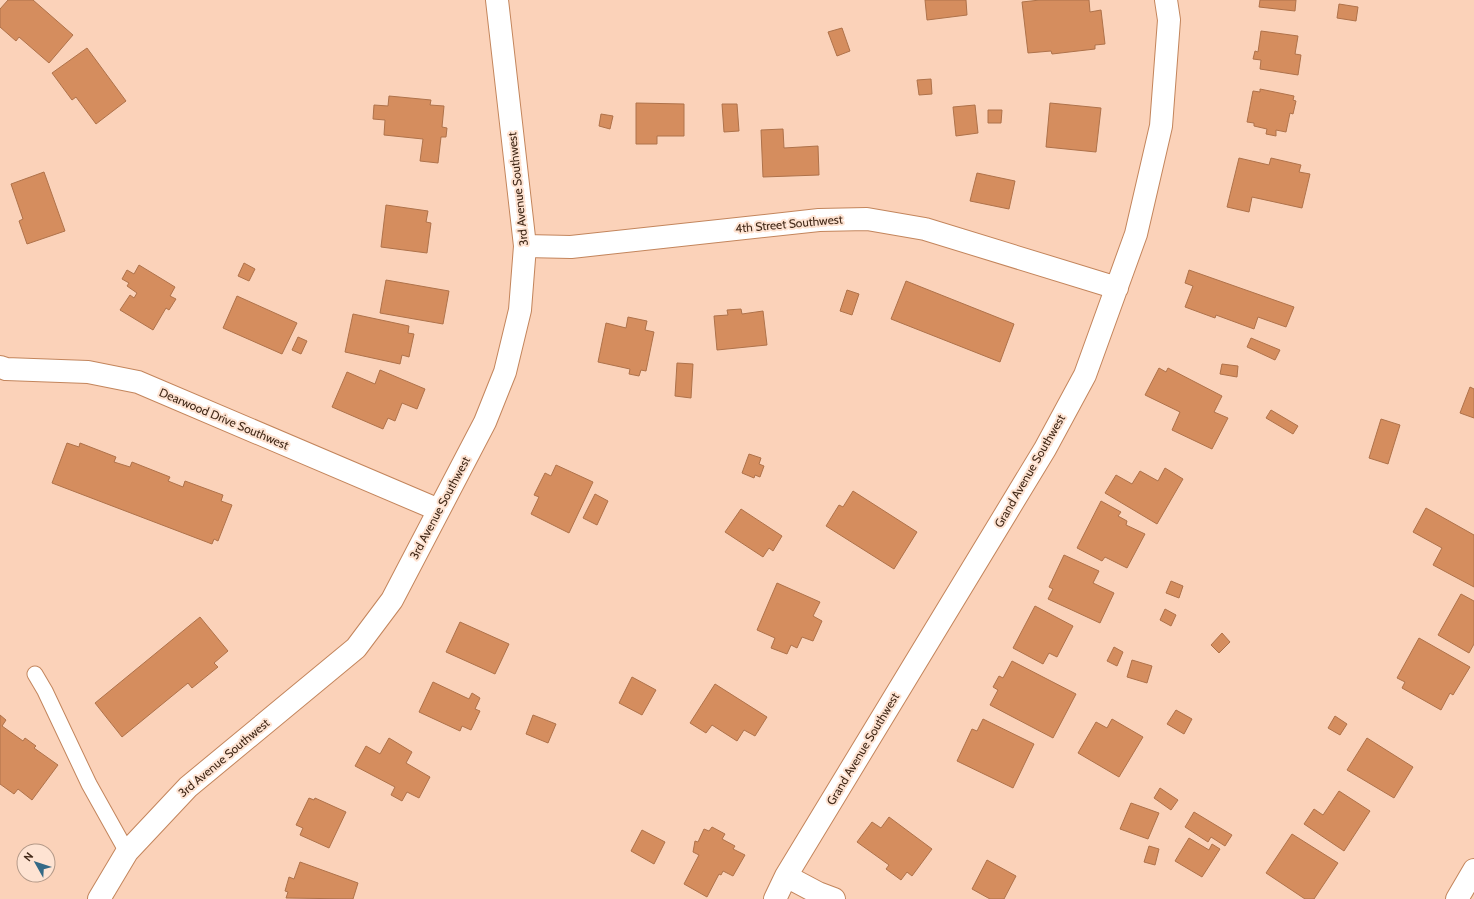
<svg xmlns="http://www.w3.org/2000/svg" width="1474" height="899" font-family="Cabin,sans-serif">
	<rect width="100%" height="100%" fill="#fbd2b9"/>
	<path fill="#d58d5e" stroke="#af724a" d="M 8,0 L 33,0 L 73,35 L 49,63 L 19,37 L 16,41 L 0,27 L 0,9 Z
		M 925,0 L 966,0 L 967,15 L 927,20 Z
		M 1040,0 L 1089,0 L 1090,12 L 1101,10 L 1105,44 L 1095,45 L 1095,49 L 1052,54 L 1051,51 L 1028,53 L 1022,2 Z
		M 1260,0 L 1296,0 L 1295,11 L 1259,7 Z
		M 1339,4 L 1358,7 L 1356,21 L 1337,18 Z
		M 842,28 L 850,51 L 837,56 L 828,32 Z
		M 1261,31 L 1298,36 L 1295,54 L 1301,55 L 1298,75 L 1260,69 L 1261,60 L 1253,59 L 1255,51 L 1258,52 Z
		M 87,48 L 126,101 L 96,124 L 76,97 L 72,100 L 52,73 Z
		M 931,79 L 932,94 L 919,95 L 917,80 Z
		M 1260,89 L 1294,96 L 1293,100 L 1296,101 L 1293,114 L 1290,113 L 1286,132 L 1276,130 L 1276,136 L 1266,134 L 1267,129 L 1254,126 L 1254,123 L 1247,122 L 1253,91 L 1260,92 Z
		M 389,96 L 431,100 L 430,105 L 444,106 L 442,127 L 447,128 L 446,137 L 441,137 L 438,163 L 420,161 L 423,139 L 384,135 L 385,120 L 373,119 L 374,105 L 388,106 Z
		M 636,103 L 684,104 L 684,136 L 657,136 L 657,144 L 636,144 Z
		M 1050,103 L 1101,108 L 1096,152 L 1046,147 Z
		M 722,104 L 737,104 L 739,131 L 724,132 Z
		M 975,105 L 978,133 L 956,136 L 953,107 Z
		M 988,110 L 1002,110 L 1001,123 L 988,123 Z
		M 601,114 L 613,116 L 610,129 L 599,126 Z
		M 783,129 L 784,148 L 818,146 L 819,175 L 763,177 L 761,130 Z
		M 1239,158 L 1269,165 L 1271,158 L 1301,165 L 1299,172 L 1310,174 L 1302,208 L 1252,197 L 1249,212 L 1227,207 Z
		M 44,172 L 65,231 L 27,244 L 19,221 L 23,219 L 11,184 Z
		M 977,173 L 1015,181 L 1009,209 L 970,201 Z
		M 386,205 L 428,211 L 426,222 L 431,223 L 427,253 L 381,247 Z
		M 244,263 L 255,269 L 249,281 L 238,276 Z
		M 139,265 L 175,287 L 170,296 L 176,299 L 169,310 L 166,308 L 153,330 L 120,310 L 130,295 L 134,298 L 137,293 L 127,286 L 129,283 L 122,279 L 127,270 L 134,274 Z
		M 1189,270 L 1294,307 L 1286,327 L 1258,317 L 1254,329 L 1216,315 L 1215,318 L 1185,307 L 1193,286 L 1185,283 Z
		M 386,280 L 449,291 L 443,324 L 380,313 Z
		M 906,281 L 1014,324 L 1000,362 L 891,319 Z
		M 847,290 L 859,294 L 852,315 L 840,311 Z
		M 237,296 L 297,323 L 282,354 L 223,328 Z
		M 741,309 L 742,314 L 763,311 L 767,345 L 717,350 L 714,316 L 728,315 L 727,310 Z
		M 353,314 L 409,326 L 408,333 L 414,334 L 409,357 L 402,355 L 400,364 L 345,352 Z
		M 628,317 L 647,321 L 645,330 L 654,332 L 646,371 L 641,370 L 639,376 L 629,374 L 630,369 L 598,362 L 606,323 L 626,328 Z
		M 298,337 L 307,341 L 301,354 L 292,350 Z
		M 1251,338 L 1280,350 L 1275,360 L 1247,347 Z
		M 677,363 L 693,364 L 691,398 L 675,396 Z
		M 1222,364 L 1238,366 L 1237,377 L 1220,374 Z
		M 1159,368 L 1166,372 L 1168,368 L 1222,396 L 1214,412 L 1228,418 L 1212,449 L 1172,430 L 1180,412 L 1145,395 Z
		M 380,370 L 425,389 L 417,409 L 402,403 L 395,421 L 388,418 L 383,429 L 332,407 L 347,372 L 375,384 Z
		M 1470,387 L 1474,389 L 1474,418 L 1460,413 Z
		M 1271,410 L 1298,426 L 1293,434 L 1266,418 Z
		M 1381,419 L 1400,425 L 1388,464 L 1369,458 Z
		M 67,443 L 79,447 L 80,443 L 116,457 L 114,462 L 130,467 L 132,462 L 170,477 L 168,481 L 183,487 L 185,481 L 223,495 L 221,501 L 232,505 L 218,541 L 214,539 L 212,544 L 52,483 Z
		M 749,454 L 761,458 L 759,464 L 764,466 L 760,477 L 755,475 L 754,478 L 742,473 Z
		M 556,465 L 593,482 L 569,533 L 531,514 L 539,497 L 534,495 L 545,473 L 551,476 Z
		M 1165,468 L 1183,479 L 1157,524 L 1105,493 L 1116,475 L 1132,484 L 1140,471 L 1158,481 Z
		M 853,491 L 917,532 L 894,569 L 826,526 L 839,505 L 843,507 Z
		M 595,494 L 608,501 L 597,525 L 583,518 Z
		M 1101,501 L 1121,512 L 1118,516 L 1127,521 L 1126,525 L 1145,534 L 1127,568 L 1105,557 L 1102,561 L 1077,548 Z
		M 1426,508 L 1474,535 L 1474,587 L 1433,565 L 1442,548 L 1413,532 Z
		M 741,509 L 782,536 L 773,551 L 769,548 L 763,557 L 725,532 Z
		M 1064,555 L 1099,571 L 1093,583 L 1114,593 L 1100,623 L 1048,599 L 1053,589 L 1049,587 Z
		M 1171,581 L 1183,586 L 1179,598 L 1166,593 Z
		M 777,583 L 820,602 L 813,616 L 822,621 L 813,641 L 802,637 L 797,648 L 791,645 L 787,654 L 771,648 L 775,638 L 757,630 Z
		M 1461,594 L 1474,601 L 1474,644 L 1469,653 L 1438,635 Z
		M 1035,606 L 1073,626 L 1057,657 L 1049,653 L 1043,664 L 1013,648 Z
		M 1165,609 L 1176,615 L 1171,626 L 1160,620 Z
		M 200,617 L 228,651 L 214,663 L 218,667 L 192,688 L 188,683 L 122,737 L 95,703 Z
		M 460,622 L 509,644 L 495,674 L 446,652 Z
		M 1222,633 L 1230,642 L 1219,653 L 1211,645 Z
		M 1419,638 L 1470,667 L 1453,695 L 1450,693 L 1441,710 L 1402,688 L 1405,682 L 1397,678 Z
		M 1114,647 L 1123,652 L 1117,666 L 1107,661 Z
		M 1132,660 L 1152,666 L 1147,683 L 1127,677 Z
		M 1012,661 L 1076,694 L 1053,738 L 990,705 L 998,690 L 993,687 L 999,676 L 1003,678 Z
		M 632,677 L 656,690 L 642,715 L 619,703 Z
		M 433,682 L 469,699 L 472,693 L 480,698 L 475,709 L 480,711 L 471,730 L 462,726 L 460,731 L 419,712 Z
		M 715,684 L 767,717 L 755,736 L 744,730 L 737,741 L 712,725 L 706,733 L 690,723 Z
		M 1176,710 L 1192,719 L 1184,734 L 1167,724 Z
		M 0,715 L 6,720 L 2,726 L 23,741 L 25,738 L 36,746 L 34,748 L 58,765 L 32,800 L 18,789 L 14,794 L 0,784 Z
		M 533,715 L 556,724 L 548,743 L 526,734 Z
		M 1335,716 L 1347,724 L 1340,735 L 1328,728 Z
		M 983,719 L 1034,744 L 1013,788 L 957,761 L 972,729 L 977,731 Z
		M 1112,719 L 1143,737 L 1119,777 L 1078,753 L 1096,722 L 1107,728 Z
		M 389,738 L 412,752 L 406,763 L 430,777 L 419,798 L 407,792 L 402,801 L 391,795 L 395,787 L 355,766 L 366,746 L 380,754 Z
		M 1367,738 L 1413,767 L 1394,798 L 1347,770 Z
		M 1160,788 L 1178,800 L 1171,810 L 1154,798 Z
		M 1339,791 L 1370,811 L 1344,851 L 1304,824 L 1314,809 L 1323,815 Z
		M 309,798 L 314,800 L 315,798 L 346,812 L 329,848 L 300,835 L 303,828 L 296,825 Z
		M 1131,803 L 1159,813 L 1148,839 L 1120,829 Z
		M 1194,812 L 1232,835 L 1225,846 L 1211,837 L 1208,842 L 1185,827 Z
		M 889,817 L 932,849 L 912,876 L 907,872 L 901,880 L 886,869 L 889,865 L 857,842 L 872,822 L 881,828 Z
		M 712,827 L 725,834 L 722,839 L 735,846 L 733,849 L 745,855 L 733,876 L 723,871 L 721,875 L 719,874 L 707,897 L 684,884 L 699,855 L 693,852 L 695,841 L 698,842 L 704,829 L 709,831 Z
		M 642,830 L 665,842 L 654,864 L 631,851 Z
		M 1292,834 L 1338,863 L 1314,899 L 1305,899 L 1266,873 Z
		M 1189,838 L 1209,850 L 1212,844 L 1220,849 L 1202,877 L 1175,861 Z
		M 1149,846 L 1159,849 L 1155,865 L 1144,862 Z
		M 987,860 L 1016,876 L 1004,899 L 990,899 L 972,889 Z
		M 300,862 L 358,883 L 353,899 L 286,898 L 288,892 L 285,891 L 289,877 L 294,879 Z"/>
	<g fill="none" stroke-linecap="round" stroke-linejoin="round">
		<defs>
			<path id="lane" d="M 35,674 L 45,691 L 89,784 L 127,852"/>
			<path id="street" d="M 525,246 L 571,247 L 819,220 L 867,219 L 925,229 L 1117,288
				M 0,367 L 6,369 L 88,372 L 138,382 L 439,510
				M 786,876 L 818,893 L 834,899
				M 99,899 L 127,852 L 188,787 L 356,648 L 392,600 L 485,422 L 505,372 L 520,310 L 525,246 L 497,0
				M 775,899 L 786,876 L 1045,449 L 1085,375 L 1136,234 L 1161,126 L 1169,20 L 1166,0
				M 1457,899 L 1474,870"/>
		</defs>
		<use href="#lane" stroke="#c3855c" stroke-width="17"/>
		<use href="#street" stroke="#c3855c" stroke-width="24"/>
		<use href="#lane" stroke="#fff" stroke-width="15"/>
		<use href="#street" stroke="#fff" stroke-width="22"/>
	</g>
	<g text-anchor="middle" stroke-width="4" stroke-linejoin="round" paint-order="stroke">
		<g font-size="12" fill="#422918" stroke="#fee3d2">
			<text transform="translate(518 189) rotate(-96)" y="4">3rd Avenue Southwest</text>
			<text transform="translate(789 224) rotate(-5)" y="4">4th Street Southwest</text>
			<text transform="translate(224 419) rotate(23)" y="4">Dearwood Drive Southwest</text>
			<text transform="translate(1030 471) rotate(-60)" y="4">Grand Avenue Southwest</text>
			<text transform="translate(440 508) rotate(-62)" y="4">3rd Avenue Southwest</text>
			<text transform="translate(863 749) rotate(-59)" y="4">Grand Avenue Southwest</text>
			<text transform="translate(224 758) rotate(-40)" y="4">3rd Avenue Southwest</text>
		</g>
	</g>
	<g transform="translate(36 863) rotate(309)"><circle r="19" fill="#fee3d2" stroke="#b39988"/>
	<path d="M0-3L7 15L0 10L-7 15Z" fill="#356a86"/>
	<text y="-6" font-size="11" font-weight="bold" text-anchor="middle" fill="#422918">N</text>
	</g>
</svg>
